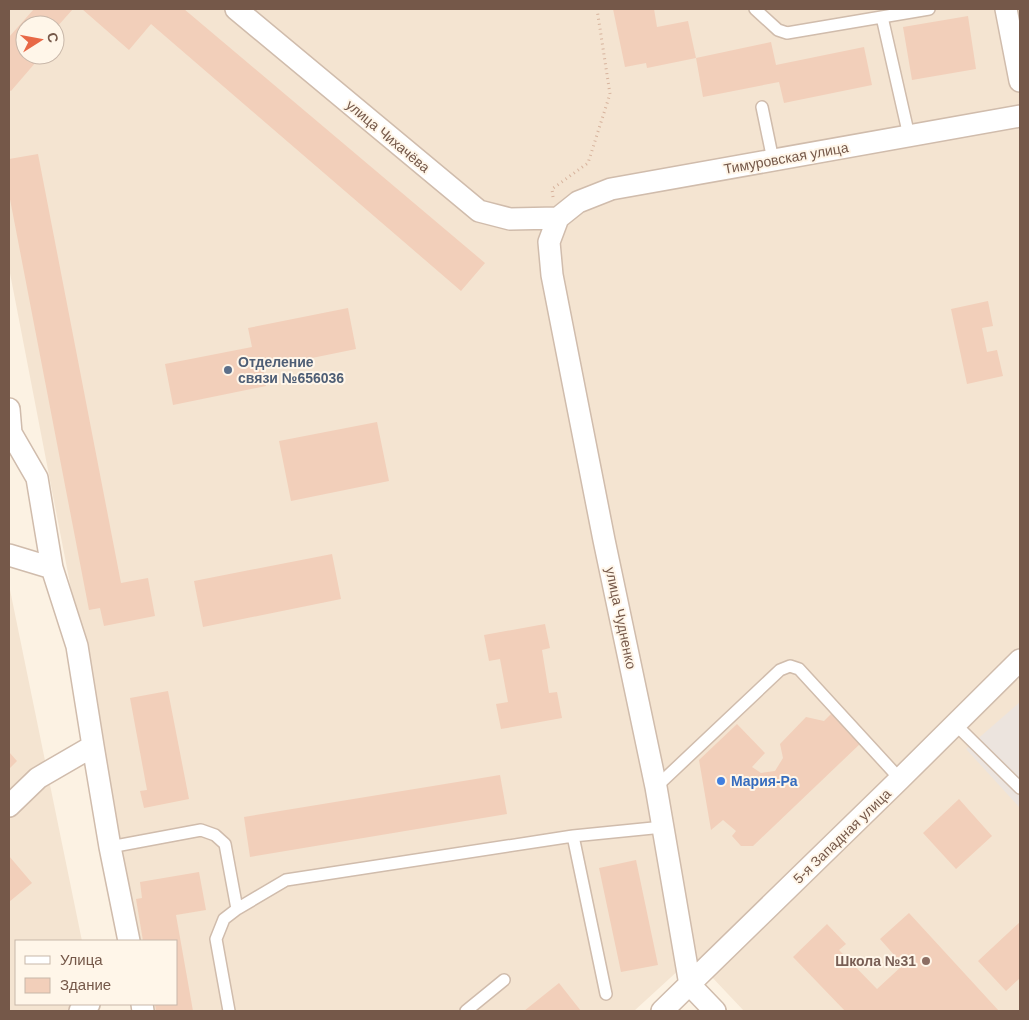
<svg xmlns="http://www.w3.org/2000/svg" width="1029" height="1020" font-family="Arial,sans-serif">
	<rect width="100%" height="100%" fill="#fcf2e3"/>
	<path fill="#f4e4d1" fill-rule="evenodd" d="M 9,9 L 1020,9 L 1020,1011 L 744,1011 L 693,957 L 634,1011 L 153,1011 L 151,1004 L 176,1004 L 176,941 L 139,941 L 9,268 ZM 25,25 L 55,25 L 55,55 L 25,55 Z
		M 9,585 L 82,941 L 16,941 L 16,1004 L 95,1004 L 96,1011 L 9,1011 Z"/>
	<path fill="#ece4de" d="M 1020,702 L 1020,808 L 966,749 Z"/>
	<path fill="#f2cfba" d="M 34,9 L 73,9 L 56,28 L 61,33 L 55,40 L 55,25 L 25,25 L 25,55 L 42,55 L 11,91 L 9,90 L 9,37 Z
		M 82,9 L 184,9 L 485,263 L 461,291 L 151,24 L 129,50 Z
		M 613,9 L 654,9 L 657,27 L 688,21 L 696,58 L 647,68 L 646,63 L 625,67 Z
		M 968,16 L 976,69 L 912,80 L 903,27 Z
		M 771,42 L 776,65 L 864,47 L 872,85 L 784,103 L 779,82 L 703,97 L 696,58 Z
		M 38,154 L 121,583 L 148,578 L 155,616 L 104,626 L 100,608 L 89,610 L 9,194 L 9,159 Z
		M 988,301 L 993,326 L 982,328 L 987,352 L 997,350 L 1003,376 L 967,384 L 951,309 Z
		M 348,308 L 356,349 L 263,368 L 266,386 L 173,405 L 165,364 L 252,347 L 248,328 Z
		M 377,422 L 389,481 L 291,501 L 279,441 Z
		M 332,554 L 341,599 L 203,627 L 194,581 Z
		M 545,624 L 550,648 L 542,650 L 549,693 L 557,692 L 562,718 L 501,729 L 496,704 L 508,702 L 500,659 L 489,661 L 484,635 Z
		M 168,691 L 189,799 L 144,808 L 140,791 L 147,790 L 130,698 Z
		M 832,713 L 861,743 L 753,846 L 741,846 L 732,836 L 736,831 L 723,820 L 711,830 L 699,760 L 737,724 L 765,753 L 752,767 L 761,773 L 775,771 L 783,758 L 780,744 L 806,717 L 824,721 Z
		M 9,752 L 17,761 L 9,769 Z
		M 500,775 L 507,814 L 250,857 L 244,817 Z
		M 959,799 L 992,836 L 956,869 L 923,833 Z
		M 9,856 L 32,883 L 9,902 Z
		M 636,860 L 658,965 L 621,972 L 599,868 Z
		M 199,872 L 206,910 L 176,915 L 193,1011 L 156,1011 L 155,1004 L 176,1004 L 176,941 L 143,941 L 136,899 L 142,898 L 140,882 Z
		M 909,913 L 999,1011 L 845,1011 L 793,957 L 827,924 L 846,944 L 839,950 L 877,989 L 903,965 L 880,939 Z
		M 1020,922 L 1020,978 L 1006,991 L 978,961 Z
		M 559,983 L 581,1011 L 524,1011 Z"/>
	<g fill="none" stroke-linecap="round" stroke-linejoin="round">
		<defs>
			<path id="service" d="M 755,9 L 778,30 L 787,33 L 929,9
				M 882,17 L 909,136
				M 762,107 L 773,160
				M 955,724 L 1020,788
				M 656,787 L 780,670 L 790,666 L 799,669 L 900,779
				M 573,836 L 606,994
				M 110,847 L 201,830 L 215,835 L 225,844 L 237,909 L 224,919 L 216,939 L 229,1011
				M 237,909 L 286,880 L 573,836 L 663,827
				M 466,1011 L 504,980"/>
			<path id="minor" d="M 236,9 L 479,211 L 510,219 L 558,218
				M 1006,9 L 1020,81
				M 558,218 L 549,242 L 552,275 L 604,540 L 656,787 L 690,985 L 715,1011
				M 558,218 L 578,202 L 611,189 L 1020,116
				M 9,409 L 11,433 L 37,478 L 52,568 L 77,646 L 93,746 L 110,847 L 129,941
				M 9,555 L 52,568
				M 9,806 L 38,778 L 93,746
				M 142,1004 L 143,1011
				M 80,1011 L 89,1004
				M 662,1011 L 900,779 L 1020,660"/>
		</defs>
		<use href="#service" stroke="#d0bcac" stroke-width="14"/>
		<use href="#minor" stroke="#d0bcac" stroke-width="24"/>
		<path stroke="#d7b39d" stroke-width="3" stroke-dasharray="1 4" stroke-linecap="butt" d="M 553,197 L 552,189 L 588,163 L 610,94 L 597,9"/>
		<use href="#service" stroke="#fff" stroke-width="11"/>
		<use href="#minor" stroke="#fff" stroke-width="21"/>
	</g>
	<circle fill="#5c6f8a" stroke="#fff6e9" stroke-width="2" cx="228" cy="370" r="5"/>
	<circle fill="#3f7fe0" stroke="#fff6e9" stroke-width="2" cx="721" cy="781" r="5"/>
	<circle fill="#8d6e63" stroke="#fff6e9" stroke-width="2" cx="926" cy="961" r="5"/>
	<g text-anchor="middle" stroke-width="4" stroke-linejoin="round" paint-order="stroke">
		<g font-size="14" fill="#755849" stroke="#fff6e9">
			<text transform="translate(388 136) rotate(40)" y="5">улица Чихачёва</text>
			<text transform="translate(786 158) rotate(-10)" y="5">Тимуровская улица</text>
			<text transform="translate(621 618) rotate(78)" y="5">улица Чудненко</text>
			<text transform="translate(842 836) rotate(-44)" y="5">5-я Западная улица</text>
		</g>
		<g font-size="14" font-weight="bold" fill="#4e5e75" stroke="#fff6e9" text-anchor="start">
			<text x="238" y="367">Отделение<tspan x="238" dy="16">связи №656036</tspan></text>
		</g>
		<g font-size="14" font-weight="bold" fill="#366cbe" stroke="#fff6e9" text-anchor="start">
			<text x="731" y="786">Мария-Ра</text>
		</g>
		<g font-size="14" font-weight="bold" fill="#785e54" stroke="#fff6e9" text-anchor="end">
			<text x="916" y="966">Школа №31</text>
		</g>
	</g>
	<rect width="1029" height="1020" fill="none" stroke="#755849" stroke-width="20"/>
	<rect x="15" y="940" width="162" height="65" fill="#fff6e9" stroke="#c8b7a9"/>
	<rect x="25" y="956" width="25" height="8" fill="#ffffff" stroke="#c8b7a9"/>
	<text x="60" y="965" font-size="15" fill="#755849">Улица</text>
	<rect x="25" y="978" width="25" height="15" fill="#f2cfba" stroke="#c8b7a9"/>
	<text x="60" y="990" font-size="15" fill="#755849">Здание</text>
	<g transform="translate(40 40) rotate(79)"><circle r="24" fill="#fff6e9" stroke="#c8b7a9"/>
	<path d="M0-4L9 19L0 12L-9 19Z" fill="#e86846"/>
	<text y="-8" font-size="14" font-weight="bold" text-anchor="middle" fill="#755849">С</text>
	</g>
</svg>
